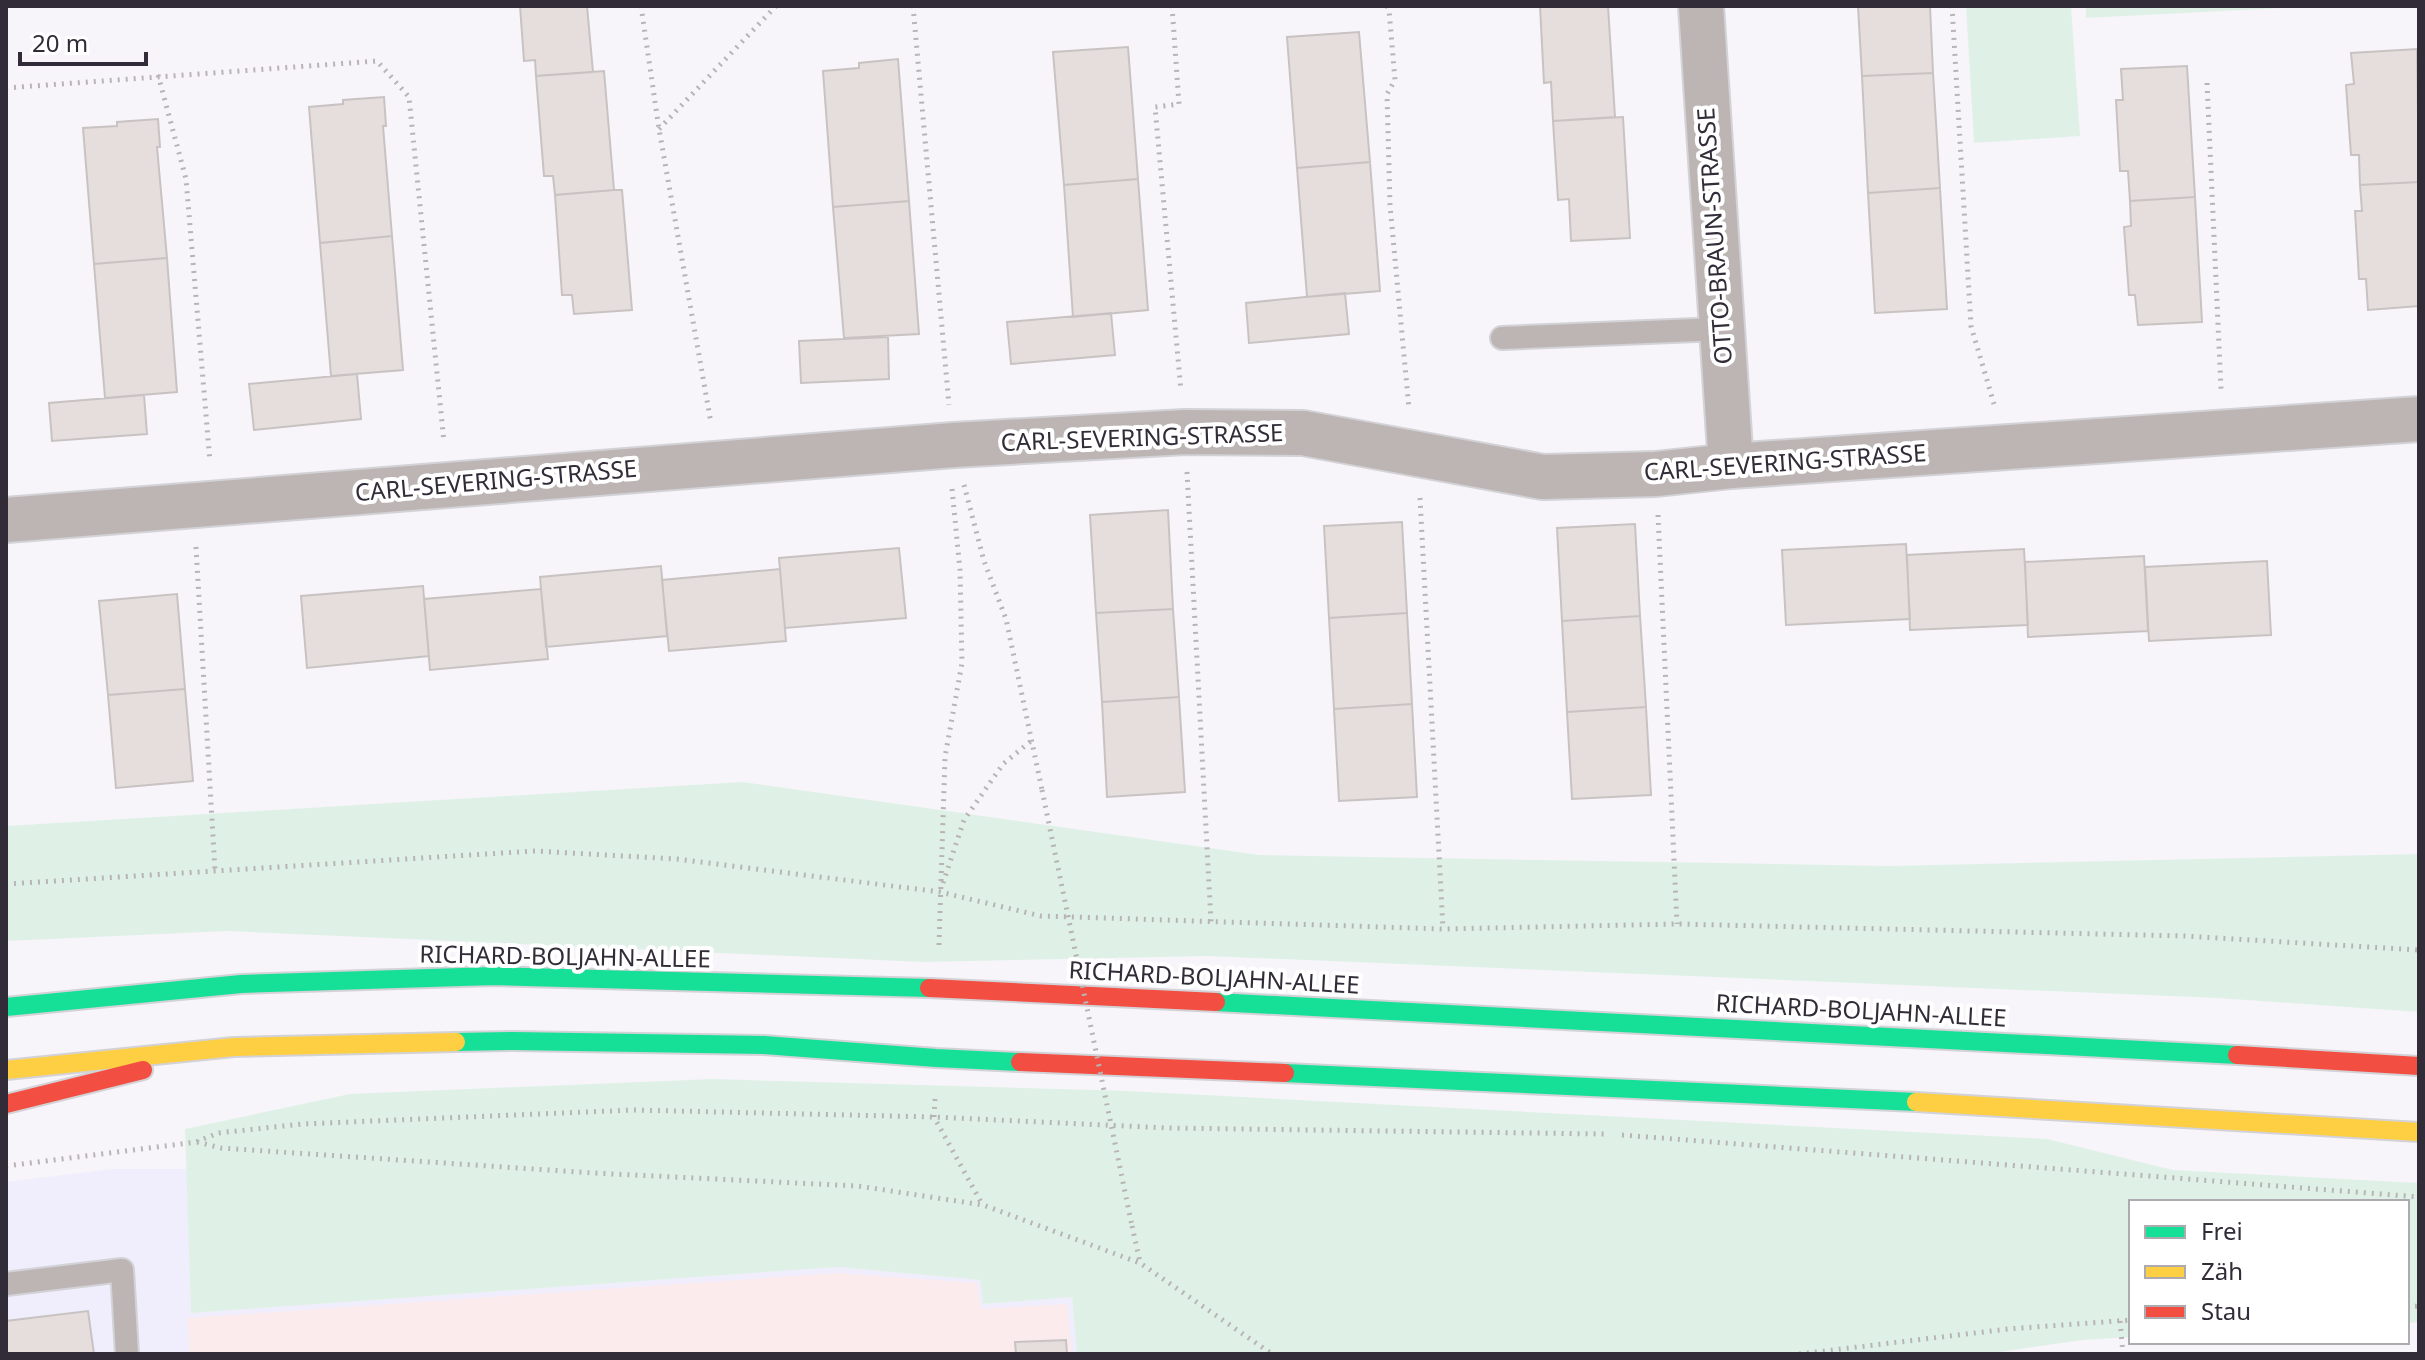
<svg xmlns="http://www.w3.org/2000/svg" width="2425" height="1360" font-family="'Noto Sans',sans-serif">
	<rect width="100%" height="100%" fill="#f7f5fa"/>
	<path fill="#f0edfc" d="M 113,1169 L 187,1169 L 191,1313 L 837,1267 L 981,1280 L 983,1304 L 1072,1297 L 1077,1354 L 6,1354 L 6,1182 Z"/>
	<path fill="#fbebed" d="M 836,1273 L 977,1283 L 981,1309 L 1067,1304 L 1072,1354 L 189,1354 L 188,1318 Z"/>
	<path fill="#dff1e7" d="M 1966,6 L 2071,6 L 2080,136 L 1974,143 Z
		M 2086,6 L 2325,6 L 2086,18 Z
		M 742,782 L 1259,855 L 1889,866 L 2419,854 L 2419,1012 L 2217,998 L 1208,956 L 923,962 L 228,931 L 6,941 L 6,826 Z
		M 712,1079 L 1128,1091 L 2047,1139 L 2173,1170 L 2419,1183 L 2419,1322 L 2407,1323 L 2407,1202 L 2131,1202 L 2131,1337 L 2082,1340 L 1986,1354 L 1077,1354 L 1072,1297 L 983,1304 L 980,1280 L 837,1267 L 191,1313 L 185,1129 L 350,1094 Z"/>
	<path fill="#e6dedc" stroke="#c8c3c2" stroke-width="2" d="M 520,6 L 587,6 L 593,72 L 536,76 L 535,60 L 524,61 Z
		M 1540,6 L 1608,6 L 1615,117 L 1553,121 L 1551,82 L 1544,83 Z
		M 1858,6 L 1930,6 L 1933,73 L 1862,76 Z
		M 1359,32 L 1370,162 L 1297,168 L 1287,37 Z
		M 1128,47 L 1138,179 L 1064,185 L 1053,52 Z
		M 2417,49 L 2419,182 L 2360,185 L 2359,155 L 2351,155 L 2346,85 L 2354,84 L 2351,53 Z
		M 898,59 L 909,201 L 833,207 L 823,71 L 859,68 L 859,63 Z
		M 2187,66 L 2195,197 L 2130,201 L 2128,171 L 2120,171 L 2116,100 L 2123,100 L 2121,69 Z
		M 604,71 L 614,190 L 555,195 L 553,176 L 544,176 L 536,76 Z
		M 1933,73 L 1940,188 L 1868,193 L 1862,76 Z
		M 384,97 L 386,126 L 383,126 L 392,236 L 320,243 L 309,107 L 343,104 L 343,100 Z
		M 1623,117 L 1630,238 L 1571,241 L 1569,199 L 1558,200 L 1553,121 Z
		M 158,119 L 160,147 L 157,147 L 167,258 L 94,264 L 83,128 L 117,126 L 117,122 Z
		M 1370,162 L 1380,291 L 1307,297 L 1297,168 Z
		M 1138,179 L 1148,310 L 1073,317 L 1064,185 Z
		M 2419,182 L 2419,306 L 2368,310 L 2366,279 L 2359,279 L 2355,211 L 2362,211 L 2360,185 Z
		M 1940,188 L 1947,309 L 1875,313 L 1868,193 Z
		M 614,190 L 622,190 L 632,310 L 574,314 L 572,295 L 562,295 L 555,195 Z
		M 2195,197 L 2202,322 L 2138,325 L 2135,295 L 2129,295 L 2124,227 L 2131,226 L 2130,201 Z
		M 909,201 L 919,334 L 844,338 L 833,207 Z
		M 392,236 L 403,370 L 331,376 L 320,243 Z
		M 167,258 L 177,392 L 105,398 L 94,264 Z
		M 1345,293 L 1349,334 L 1249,343 L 1246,303 Z
		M 1111,313 L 1115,355 L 1011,364 L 1007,322 Z
		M 888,337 L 889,379 L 801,383 L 799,341 Z
		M 357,374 L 361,419 L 254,430 L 249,384 Z
		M 144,395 L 147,434 L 52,441 L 49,403 Z
		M 1168,510 L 1173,609 L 1096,613 L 1090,515 Z
		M 1402,522 L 1407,613 L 1329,618 L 1324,526 Z
		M 1635,524 L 1640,616 L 1562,621 L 1557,528 Z
		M 1906,544 L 1910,619 L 1786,625 L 1782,550 Z
		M 899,548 L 906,618 L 785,628 L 779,558 Z
		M 2024,549 L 2028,625 L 1910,630 L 1907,555 Z
		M 2144,556 L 2148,631 L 2028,637 L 2025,562 Z
		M 2267,561 L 2271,635 L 2149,641 L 2145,567 Z
		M 661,566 L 667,636 L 546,647 L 540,577 Z
		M 780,569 L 786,641 L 669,651 L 662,580 Z
		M 423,586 L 429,656 L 307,668 L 301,596 Z
		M 541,589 L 548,659 L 430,670 L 424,599 Z
		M 177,594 L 185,689 L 108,695 L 99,601 Z
		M 1173,609 L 1179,697 L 1102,702 L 1096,613 Z
		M 1407,613 L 1412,704 L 1334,709 L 1329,618 Z
		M 1640,616 L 1646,707 L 1567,712 L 1562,621 Z
		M 185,689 L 193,781 L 116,788 L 108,695 Z
		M 1179,697 L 1185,792 L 1107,797 L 1102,702 Z
		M 1412,704 L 1417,797 L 1339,801 L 1334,709 Z
		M 1646,707 L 1651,795 L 1572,799 L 1567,712 Z
		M 88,1311 L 94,1354 L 6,1354 L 6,1321 Z
		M 1066,1340 L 1067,1354 L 1016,1354 L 1015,1342 Z"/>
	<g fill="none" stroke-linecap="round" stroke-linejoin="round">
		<defs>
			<path id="lane" d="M 1502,338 L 1721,329
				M 6,1284 L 122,1270 L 127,1354"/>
			<path id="street" d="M 1701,6 L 1731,466
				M 6,520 L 954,445 L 1185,432 L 1303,433 L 1543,477 L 1656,474 L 1731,466 L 2419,419"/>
			<path id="fast" d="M 1216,1002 L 2237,1055
				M 6,1007 L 241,984 L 494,976 L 929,988
				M 456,1042 L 513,1041 L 764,1045 L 936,1058 L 1020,1062
				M 1285,1073 L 1916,1102"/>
			<path id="slow" d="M 6,1070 L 234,1047 L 456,1042
				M 1916,1102 L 2419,1132"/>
			<path id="jam" d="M 929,988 L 1216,1002
				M 2237,1055 L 2419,1066
				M 1020,1062 L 1285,1073
				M 6,1104 L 143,1070"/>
		</defs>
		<use href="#lane" stroke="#d3d2d6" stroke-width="26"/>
		<use href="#street" stroke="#d3d2d6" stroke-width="48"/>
		<use href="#fast" stroke="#d3d2d6" stroke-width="22"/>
		<use href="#slow" stroke="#d3d2d6" stroke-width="22"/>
		<use href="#jam" stroke="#d3d2d6" stroke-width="22"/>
		<path stroke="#b8b4b5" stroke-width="5" stroke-dasharray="2 6" stroke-linecap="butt" d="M 641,6 L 659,129 L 711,423
			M 913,6 L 949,405
			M 1172,6 L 1179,104 L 1155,107 L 1181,391
			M 1387,6 L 1389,10 L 1395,80 L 1387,94 L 1390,205 L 1409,409
			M 1952,6 L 1971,326 L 1994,404
			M 158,75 L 186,179 L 210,462
			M 2207,83 L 2221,389
			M 6,88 L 377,61 L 409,97 L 444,442
			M 659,129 L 776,6
			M 1187,472 L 1211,922
			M 964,485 L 984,561 L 1006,619 L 1042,790
			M 1420,498 L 1443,929
			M 1658,515 L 1677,924
			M 196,547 L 215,871
			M 943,883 L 964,820 L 1003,764 L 1031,741
			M 6,884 L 535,851 L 677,859 L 940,892 L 1041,916 L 1443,929 L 1677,924 L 2184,936 L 2419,950
			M 939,945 L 945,757 L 962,663 L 960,570 L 952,489
			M 935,1099 L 934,1117 L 982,1204
			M 1622,1135 L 2419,1197
			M 197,1142 L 221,1148 L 593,1173 L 858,1186 L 983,1205 L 1140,1263 L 1272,1354
			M 6,1166 L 196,1142 L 218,1133 L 302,1124 L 633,1110 L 934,1117 L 1168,1128 L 1604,1134
			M 1132,1226 L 1140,1262
			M 2407,1307 L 2419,1306
			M 2120,1321 L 2123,1354
			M 1799,1354 L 2008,1329 L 2131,1320"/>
		<use href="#lane" stroke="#bcb5b4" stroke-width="22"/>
		<use href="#street" stroke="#bcb5b4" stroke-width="44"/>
		<use href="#fast" stroke="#16e098" stroke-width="18"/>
		<use href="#slow" stroke="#ffcf43" stroke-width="18"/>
		<use href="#jam" stroke="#f24e42" stroke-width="18"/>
		<path stroke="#b8b4b5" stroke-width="5" stroke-dasharray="2 6" stroke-linecap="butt" d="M 1042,790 L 1132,1226"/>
	</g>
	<g text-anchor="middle" stroke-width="8" stroke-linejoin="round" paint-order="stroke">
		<g font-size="24" fill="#312c37" stroke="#fff">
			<text transform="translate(1715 236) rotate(-94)" y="8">OTTO-BRAUN-STRASSE</text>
			<text transform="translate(1142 438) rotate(-2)" y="8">CARL-SEVERING-STRASSE</text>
			<text transform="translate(1785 463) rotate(-4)" y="8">CARL-SEVERING-STRASSE</text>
			<text transform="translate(496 481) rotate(-5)" y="8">CARL-SEVERING-STRASSE</text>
			<text transform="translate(565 957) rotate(1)" y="8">RICHARD-BOLJAHN-ALLEE</text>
			<text transform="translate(1214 978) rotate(3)" y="8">RICHARD-BOLJAHN-ALLEE</text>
			<text transform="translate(1861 1011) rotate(3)" y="8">RICHARD-BOLJAHN-ALLEE</text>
		</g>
	</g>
	<rect width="2425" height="1360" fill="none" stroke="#312c37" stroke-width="16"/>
	<rect x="2129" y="1200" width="280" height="144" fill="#ffffff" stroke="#adabaf" stroke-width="2"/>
	<rect x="2145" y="1226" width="40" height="12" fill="#16e098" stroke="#adabaf" stroke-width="2"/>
	<text x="2201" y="1240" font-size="24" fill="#312c37">Frei</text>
	<rect x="2145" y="1266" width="40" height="12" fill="#ffcf43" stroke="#adabaf" stroke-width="2"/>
	<text x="2201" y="1280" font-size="24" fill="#312c37">Zäh</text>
	<rect x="2145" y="1306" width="40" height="12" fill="#f24e42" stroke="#adabaf" stroke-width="2"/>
	<text x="2201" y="1320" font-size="24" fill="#312c37">Stau</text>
	<path d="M20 52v12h126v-12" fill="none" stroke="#312c37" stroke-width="4"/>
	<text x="32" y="52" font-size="24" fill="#312c37" stroke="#ffffff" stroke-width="6" paint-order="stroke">20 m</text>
</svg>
